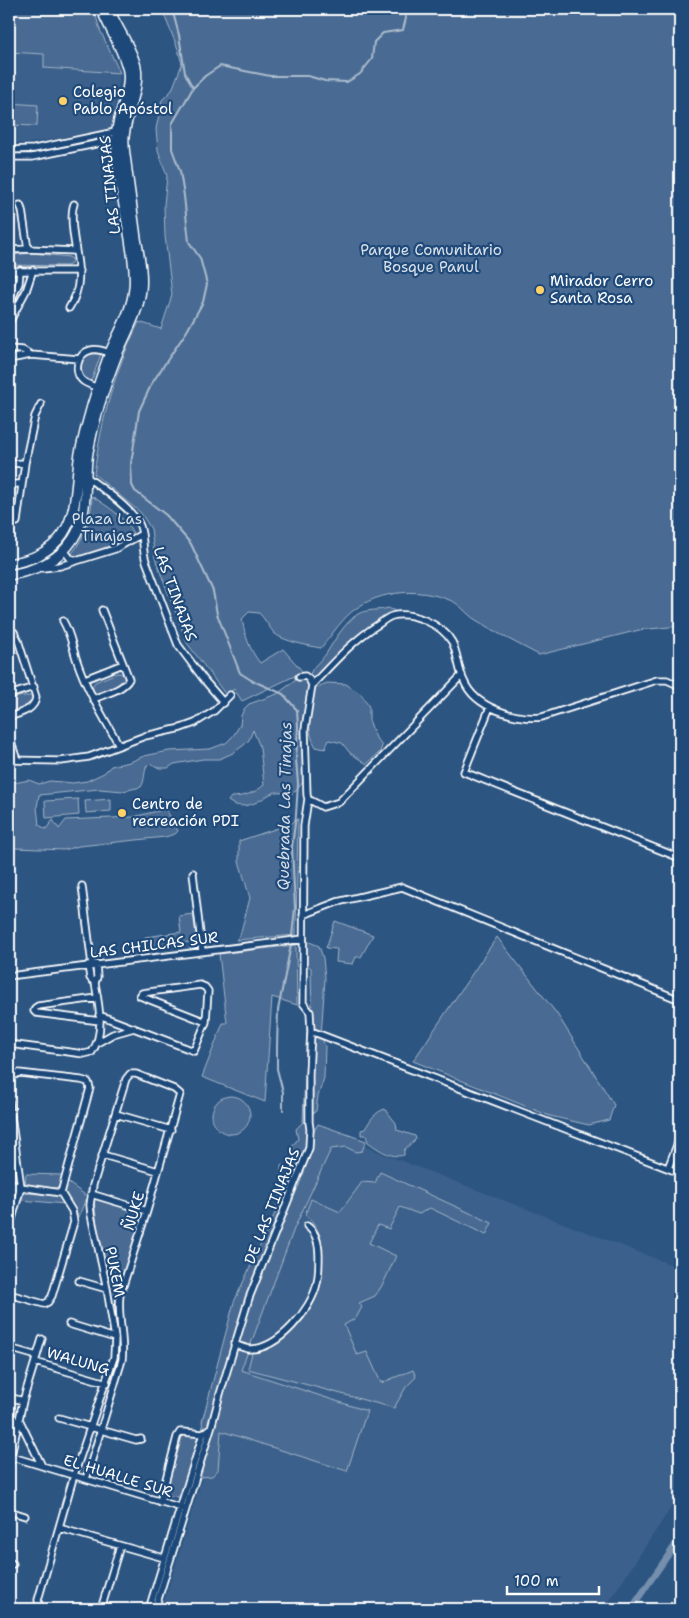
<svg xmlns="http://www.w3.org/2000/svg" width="689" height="1618" font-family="'Shantell Sans',sans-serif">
	<rect width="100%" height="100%" fill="#2c5582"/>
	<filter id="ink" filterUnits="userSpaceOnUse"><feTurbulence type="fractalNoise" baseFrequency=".02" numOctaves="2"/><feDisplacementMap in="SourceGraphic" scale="10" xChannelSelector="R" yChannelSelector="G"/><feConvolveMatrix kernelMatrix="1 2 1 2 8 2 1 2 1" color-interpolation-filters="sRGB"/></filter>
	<g filter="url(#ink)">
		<path fill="#3b618b" d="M 9,52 L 45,54 L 44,68 L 120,73 L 112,129 L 24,144 L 9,142 Z
			M 324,1131 L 680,1268 L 680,1494 L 604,1609 L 162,1609 L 254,1309 Z"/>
		<path fill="#486b92" stroke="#a4b5c8" d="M 9,9 L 58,9 L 59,14 L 95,13 L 100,30 L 120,73 L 44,68 L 44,54 L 9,52 Z
			M 161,9 L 680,9 L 680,626 L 639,630 L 539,655 C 518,644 496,633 476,620 C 467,615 461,605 452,601 C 417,586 372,590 345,618 C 336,628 329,638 321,648 C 309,646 282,641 274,633 C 269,627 265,619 259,613 L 249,612 L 242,619 C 245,635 249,649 260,663 L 283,649 L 303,672 L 242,701 L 234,689 L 226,695 L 187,643 L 155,558 L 151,529 L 141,513 L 94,474 C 102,417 114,373 139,322 L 161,329 L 172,295 L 165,236 L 164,205 L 167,176 L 158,150 L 156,129 L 162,100 L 172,90 L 182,64 L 178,49 L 165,17 Z
			M 9,103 L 38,105 L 37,126 L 9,125 Z
			M 33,253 L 69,257 L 72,259 L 71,264 L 67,266 L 9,265 L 9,255 Z
			M 91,354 L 101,354 L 91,382 C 80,377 77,368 83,358 Z
			M 92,496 C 108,507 124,516 133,533 L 112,545 L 73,558 L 71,557 L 71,555 C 86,534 91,521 92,496 Z
			M 388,608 L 395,611 L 397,614 C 387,619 374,624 365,630 C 347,643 338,666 319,681 L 310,675 C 312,666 321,661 326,654 C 334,641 345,622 358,614 C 366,609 379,611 388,608 Z
			M 117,673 L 120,673 L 125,676 L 124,682 L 99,693 L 96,693 L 93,690 L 92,686 L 95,682 Z
			M 304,679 L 310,685 L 303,782 L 296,791 L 289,795 C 285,794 280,792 277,792 C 272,792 266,797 262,799 C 252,806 238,809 228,801 L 231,797 C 243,797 255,793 264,785 L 260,747 L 253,730 L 249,740 L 244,745 L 233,753 L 219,759 L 203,759 L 174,764 L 168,768 L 159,768 L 152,764 L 147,765 C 144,772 145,781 141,787 L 123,791 L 99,789 L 39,795 L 37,807 L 39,825 L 46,829 L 53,820 L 59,829 L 66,820 L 133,817 L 166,809 L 178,831 L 175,834 L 165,837 L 79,846 L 64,850 L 15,848 L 9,841 L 9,784 L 29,780 L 39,784 L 50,781 L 73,783 L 87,781 L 104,773 L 111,766 L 130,762 L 144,756 L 169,751 L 210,749 L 226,743 L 233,736 L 240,725 L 241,716 L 244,709 L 249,704 L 277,694 L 296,680 Z
			M 327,683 L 346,684 L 362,695 L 369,707 L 369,720 L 376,738 L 382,746 L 380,752 L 367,764 L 350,753 L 342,743 L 329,740 L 325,749 L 316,747 C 305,729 310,708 315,688 Z
			M 23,696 L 30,696 L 32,697 L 32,702 L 29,705 L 9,713 L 9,699 Z
			M 78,799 L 79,815 L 46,818 L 45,801 Z
			M 111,799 L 111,811 L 86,813 L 85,801 Z
			M 298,819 L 296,935 L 236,940 L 240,935 L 250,898 L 239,861 L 239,841 L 290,824 Z
			M 193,914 L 197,941 L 146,948 L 145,937 L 181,932 L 179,916 Z
			M 335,921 L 373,935 L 361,957 L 356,957 L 353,964 L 336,962 L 337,949 L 326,948 Z
			M 497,937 L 557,1014 L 614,1105 L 609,1120 L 589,1125 L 550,1116 L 413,1061 Z
			M 307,941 L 319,946 L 323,958 L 325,978 L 321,1036 L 325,1046 L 324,1078 L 318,1096 L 316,1111 L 308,1117 L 311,1136 L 318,1124 L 366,1141 L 362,1151 L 356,1152 L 346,1147 L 331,1149 L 294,1229 L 241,1370 L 367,1411 L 347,1471 L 221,1431 L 218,1470 L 212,1476 L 201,1477 L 198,1472 L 204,1437 L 202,1422 L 234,1302 L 275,1213 L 284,1179 L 281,1172 L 281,1166 L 284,1165 L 292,1168 C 297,1161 294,1154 292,1146 L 298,1139 L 296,1129 L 303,1122 L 307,1026 L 312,1019 L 311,968 L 302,961 L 301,948 Z
			M 296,945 L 297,1005 L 272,997 L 265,1102 L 202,1077 L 223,1023 L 227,1023 L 219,954 Z
			M212 1115a19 19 0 1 1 38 0a19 19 0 1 1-38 0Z
			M 385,1109 L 396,1123 L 397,1130 L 415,1136 L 416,1139 L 404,1150 L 404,1155 C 391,1159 378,1149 368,1142 L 366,1135 L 361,1135 L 361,1130 L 365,1129 C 370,1120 375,1112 385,1109 Z
			M 380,1172 L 492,1223 L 486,1235 L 430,1208 L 419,1214 L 400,1207 L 389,1229 L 378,1225 L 369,1243 L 396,1256 L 383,1284 L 375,1296 L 359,1303 L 362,1307 L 356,1318 L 344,1325 L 357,1355 L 367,1352 L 381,1383 L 413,1370 L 416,1377 L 406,1387 L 394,1408 L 248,1369 L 252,1353 C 283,1350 310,1317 319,1290 C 323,1279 322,1267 322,1255 C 323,1240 318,1224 305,1215 L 311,1199 L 340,1212 L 362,1182 L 375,1183 Z
			M 26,1174 L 61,1175 L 59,1188 L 25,1186 Z
			M 67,1182 L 84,1194 L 85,1200 L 79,1217 L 65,1192 Z
			M 24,1193 L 59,1195 L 65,1204 L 21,1200 Z
			M 94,1199 L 140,1212 L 142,1218 L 117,1299 L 116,1316 L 121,1343 L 121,1351 L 115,1374 L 112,1373 L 117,1356 L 118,1341 L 98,1234 Z
			M 186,1434 L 199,1436 L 200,1438 L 182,1498 L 168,1495 L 166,1491 L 182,1437 Z"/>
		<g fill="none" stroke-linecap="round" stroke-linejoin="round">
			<path stroke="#acbcce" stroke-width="2" d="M 172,9 L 179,35 L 185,73 L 193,88
				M 283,1110 L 283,1092 L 277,1069 L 277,1046 L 278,1010 L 291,945 L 295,908 L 292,847 L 296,815 L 298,784 L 296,759 L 298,727 L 297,710 L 283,694 L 251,680 L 240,673 L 217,614 L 213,591 L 191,544 L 166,515 L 135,491 L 132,485 L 131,464 L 139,411 L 152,383 L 187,331 L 203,302 L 207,284 L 200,258 L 189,242 L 184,196 L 180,171 L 172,149 L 172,124 L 193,88 L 205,76 L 220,66 L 270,76 L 308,76 L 325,81 L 347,82 L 360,74 L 372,59 L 374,42 L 383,33 L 403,30 L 406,18 L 403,9"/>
			<path stroke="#748fad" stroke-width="6" d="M 631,1609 L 680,1538"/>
			<defs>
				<path id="street" d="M 9,150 L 34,149 L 120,131
					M 9,157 L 32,157 L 120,139
					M 20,205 L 22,210 L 28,249
					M 9,250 L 28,249 L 75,251
					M 9,271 L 79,271
					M 9,305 L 19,283 L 20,270
					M 69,308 C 86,283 76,259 73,231 C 72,222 71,212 74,204
					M 9,323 L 26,291 L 33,270
					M 9,349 L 23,350 L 31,355
					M 9,359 L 31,355 L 79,359
					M 98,388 C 93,386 87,384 83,381 C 73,372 77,353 91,350 C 97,348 104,351 110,353
					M 9,464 L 25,463
					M 84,475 C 99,486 134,510 140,526 C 144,537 142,550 146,561 L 178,645 L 205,681 L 224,703
					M 9,484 L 22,484
					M 17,522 L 25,463 L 35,416 L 41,404
					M 64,550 L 70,558 L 77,560
					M 43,568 L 60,566 L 115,549 L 142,534
					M 63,621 C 71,634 72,647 77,661 C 87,691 104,718 119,745
					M 299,677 L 305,676 L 309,679 L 312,685 L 305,729 L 307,795 L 308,799 L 323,807 L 339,802 L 462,675
					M 85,679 L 123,664
					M 312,685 C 333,663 353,640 379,624 C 383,621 388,617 392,616 C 411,611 442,624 452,642 C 458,654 458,669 464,681 C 475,708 516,720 542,717 L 657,680 L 667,680 L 680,686
					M 9,695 L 34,687
					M 93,699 C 105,694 123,690 129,679 L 102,610
					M 490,707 L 464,772 L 680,858
					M 9,717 C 20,713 35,710 36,697 L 18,640 L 14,632
					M 9,736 L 17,760
					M 9,760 L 61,761 L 89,757 L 145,736 L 181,728 L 195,723 L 214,711 L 230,695
					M 193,873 L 202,951
					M 82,886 L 92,965
					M 303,915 L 337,902 L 402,887 L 680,1000
					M 88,965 L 90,978 L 95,983 L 97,977 L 96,964
					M 9,976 L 303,939
					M 140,996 L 206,1022
					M 97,998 L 38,1006 L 35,1008 L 34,1011 L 36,1013 L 100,1021
					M 99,1015 L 194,1051 L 206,1022 L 208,991 L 205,987 L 200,985 L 142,993 L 140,996
					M 311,1031 L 680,1173
					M 97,1043 L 113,1034 L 134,1028
					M 9,1044 L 84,1054 L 92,1052 C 105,1033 99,1005 95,983
					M 9,1086 L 11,1077 L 19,1073 L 81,1080 L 88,1082 L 90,1088 L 61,1193 L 72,1211 L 74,1222 L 52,1296 L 48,1302 L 44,1304 L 9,1294
					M 9,1101 L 21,1187 L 9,1230
					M 116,1114 L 171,1130
					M 103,1155 L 158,1171
					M 668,1168 L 680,1137
					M 9,1182 L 21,1187 L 61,1193
					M 9,1191 L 21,1187
					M 91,1194 L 147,1211
					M 79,1281 L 107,1289
					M 69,1324 L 115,1338
					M 234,1344 C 239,1346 244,1348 249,1349 C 278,1350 312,1309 317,1283 C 319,1274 319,1265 319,1256 C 319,1244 317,1233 307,1226
					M 9,1348 L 37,1356
					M 35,1362 L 107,1383
					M 9,1397 L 23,1401
					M 59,1418 L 136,1440 L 141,1439
					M 19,1419 L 42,1466
					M 9,1456 L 182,1508
					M 9,1465 L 23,1401 L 42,1339
					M 160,1502 L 177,1437 L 180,1432 L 183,1432 L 203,1434
					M 9,1511 L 25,1516
					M 59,1528 L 164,1558
					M 9,1562 L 13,1564
					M 42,1609 L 39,1606 L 38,1600 L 74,1475 L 114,1357 L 115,1338 L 107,1289 L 91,1215 L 90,1205 L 93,1185 L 126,1079 L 130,1074 L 136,1074 L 174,1089 L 180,1094 L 147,1211 L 120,1295 C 117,1317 125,1338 122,1360 L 86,1479
					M 101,1609 L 120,1546
					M 149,1609 L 203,1434 L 211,1428
					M 155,1609 L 211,1428 L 220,1394 L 249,1298 L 309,1148 L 310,1129 L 309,1122 L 309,1074 L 311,1031 L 310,1012 L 303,1003 L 304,826 L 308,799"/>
				<path id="secondary" d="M 9,564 C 31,560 50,553 63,534 C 79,510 75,480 80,453 C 87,420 97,387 109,355 C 118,333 132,312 134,288 C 136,272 132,255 130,239 C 124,204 115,166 117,130 C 119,110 131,91 128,71 C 124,52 112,33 104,15 L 107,10 L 110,12 C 117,27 133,51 136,67 C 140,90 126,113 124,137 C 123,148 126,159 127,171 C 130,193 133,215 136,238 C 139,255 143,273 141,290 C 138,314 125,335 116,357 C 104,387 94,420 88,452 C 83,482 90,513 73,539 C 58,562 34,571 9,575"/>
			</defs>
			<use href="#street" stroke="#fff" stroke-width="9"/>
			<use href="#secondary" stroke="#fff" stroke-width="12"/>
			<use href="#street" stroke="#1f4a7a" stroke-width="5.5"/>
			<use href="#secondary" stroke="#1f4a7a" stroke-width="9"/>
		</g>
	</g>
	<g fill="#ffd166" stroke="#1f4a7a" stroke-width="2">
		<circle cx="63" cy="101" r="5"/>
		<circle cx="540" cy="290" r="5"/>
		<circle cx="122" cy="813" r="5"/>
	</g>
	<g text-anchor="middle" stroke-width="4.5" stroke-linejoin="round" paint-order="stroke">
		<g font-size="15" fill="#fff" stroke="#1f4a7a" text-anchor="start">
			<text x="73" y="97">Colegio<tspan x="73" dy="17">Pablo Apóstol</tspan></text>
			<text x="550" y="286">Mirador Cerro<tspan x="550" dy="17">Santa Rosa</tspan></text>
			<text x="132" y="809">Centro de<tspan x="132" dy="17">recreación PDI</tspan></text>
		</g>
		<g font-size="15" fill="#fff" stroke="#1f4a7a">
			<text transform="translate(110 185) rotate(-96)" y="5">LAS TINAJAS</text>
			<text transform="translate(175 594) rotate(70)" y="5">LAS TINAJAS</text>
			<text transform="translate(154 945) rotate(-7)" y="5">LAS CHILCAS SUR</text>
			<text transform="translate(272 1206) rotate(-68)" y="5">DE LAS TINAJAS</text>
			<text transform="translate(134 1211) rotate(-73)" y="5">ÑUKE</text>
			<text transform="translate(115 1272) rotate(79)" y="5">PUKEM</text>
			<text transform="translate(78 1361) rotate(16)" y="5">WALUNG</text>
			<text transform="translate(118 1476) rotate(17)" y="5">EL HUALLE SUR</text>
		</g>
		<g font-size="15" fill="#dae1e9" stroke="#1f4a7a">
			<text x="431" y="255">Parque Comunitario<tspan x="431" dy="17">Bosque Panul</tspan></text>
			<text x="107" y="524">Plaza Las<tspan x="107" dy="17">Tinajas</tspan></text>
		</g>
		<g font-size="16" font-style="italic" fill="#d5dde6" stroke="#1f4a7a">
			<text transform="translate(284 806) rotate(-89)" y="6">Quebrada Las Tinajas</text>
		</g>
	</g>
	<rect width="689" height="1618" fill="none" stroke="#1f4a7a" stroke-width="30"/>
	<rect x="15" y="15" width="659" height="1588" fill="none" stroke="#fff" stroke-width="2" filter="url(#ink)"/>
	<path d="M507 1586v8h92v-8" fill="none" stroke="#ffffff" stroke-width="2.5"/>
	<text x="514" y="1586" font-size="15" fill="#ffffff" stroke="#1f4a7a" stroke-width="4" paint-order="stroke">100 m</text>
</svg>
